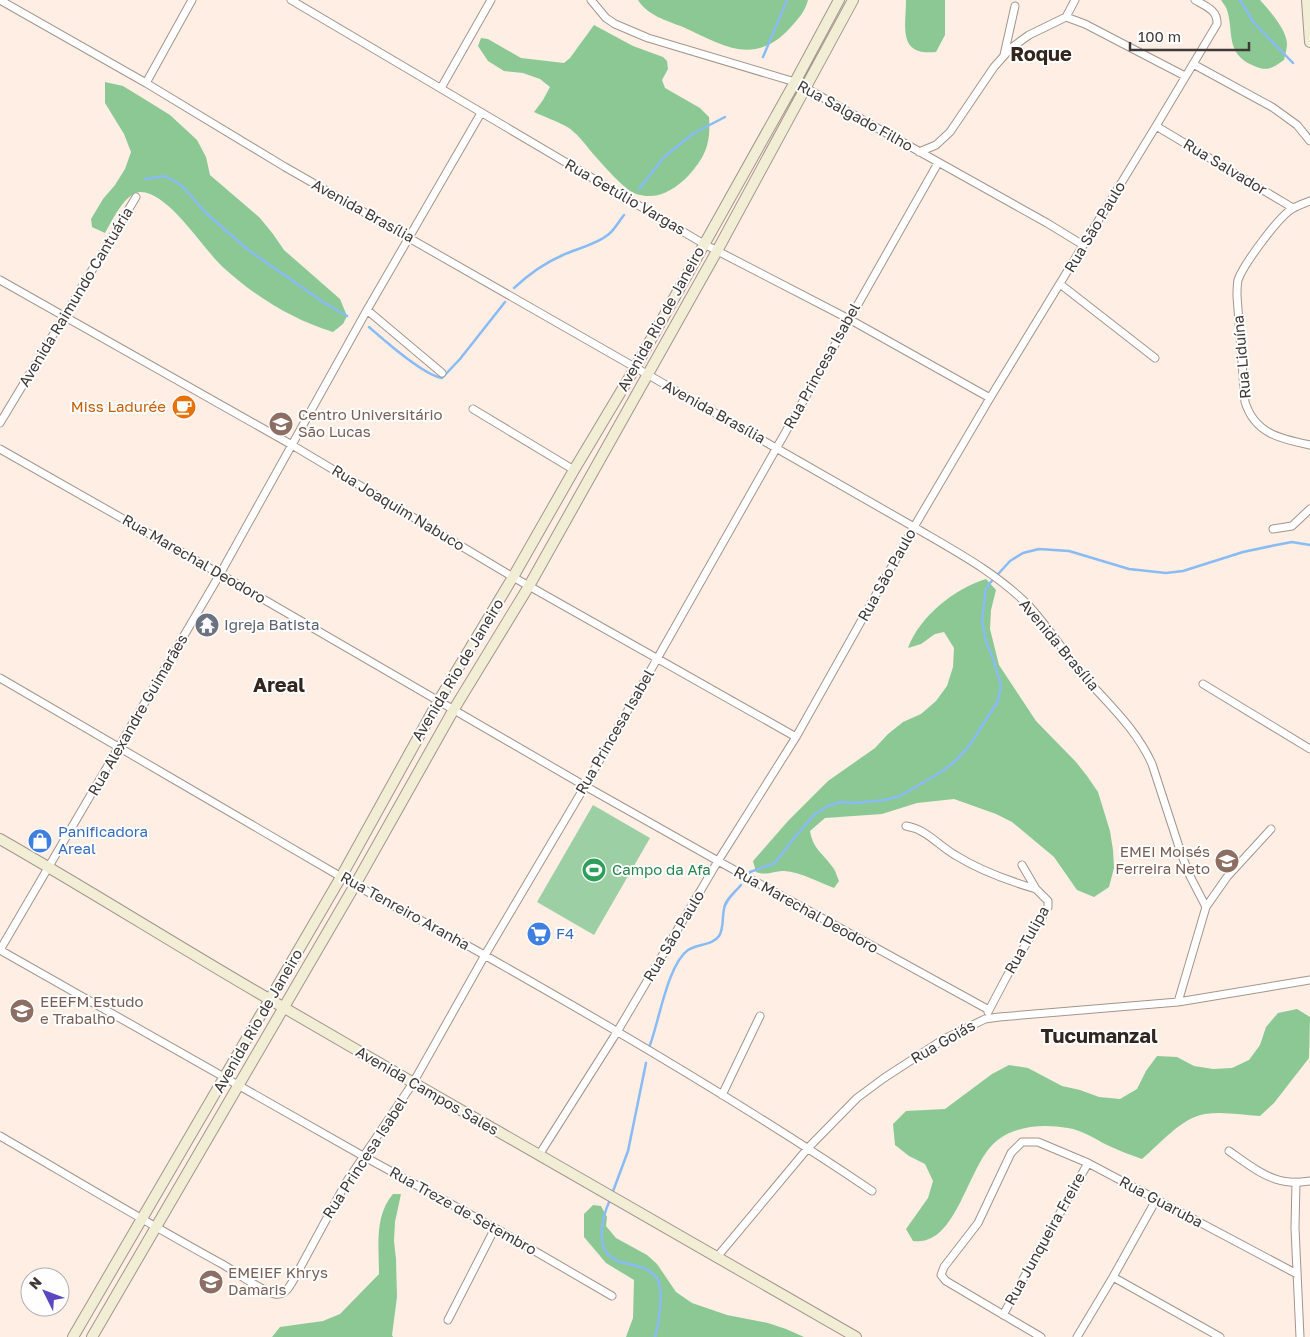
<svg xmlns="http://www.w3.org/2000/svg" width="1310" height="1337" font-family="'Golos Text',sans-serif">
	<rect width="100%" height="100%" fill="#feeee4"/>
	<path fill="#9dcfa4" d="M 593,805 L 650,838 L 594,935 L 537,902 Z"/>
	<path fill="#8bc894" d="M 638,0 L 808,0 C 805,12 798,19 790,28 C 754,67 722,45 683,27 C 667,21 647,15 638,0 Z
		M 906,0 L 945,0 L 945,35 L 936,52 C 897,56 906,26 906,0 Z
		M 1221,0 L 1260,0 C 1269,10 1287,30 1287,44 C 1287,49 1285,55 1284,60 C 1271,69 1267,72 1252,65 C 1225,53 1234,31 1227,10 C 1226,7 1223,3 1221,0 Z
		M 594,25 L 633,46 L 663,57 L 667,61 L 668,69 L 662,80 L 665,88 L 700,108 L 709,117 C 711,142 706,156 689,175 C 675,190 655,202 634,193 C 623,188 604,166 595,156 C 587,147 580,136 569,128 C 559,122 545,117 534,112 L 543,100 L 550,87 L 540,79 L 523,73 L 504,71 L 488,61 L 478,46 L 481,38 L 488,39 L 521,58 L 564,63 L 570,58 Z
		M 105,82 L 123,86 L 154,105 L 170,115 L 197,140 L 206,157 L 210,175 L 260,218 L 273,234 L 284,250 L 340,299 L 347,316 L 343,324 L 333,332 C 293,320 256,297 225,269 C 204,251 170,193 141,192 C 125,192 112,221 105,233 L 92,227 L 91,219 L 103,199 L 115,185 L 125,169 L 131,152 L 124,134 L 105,103 Z
		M 986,579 L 996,590 L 991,610 L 990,629 L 999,665 L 1036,721 L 1076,762 L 1087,776 L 1098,792 L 1110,831 L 1113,850 L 1114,868 L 1109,887 L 1094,897 L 1077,890 L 1054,857 L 1012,822 L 996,814 L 954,799 L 917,803 L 882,814 L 825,818 L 810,831 C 813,850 825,855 834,869 C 836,872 837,877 839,881 L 834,888 C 818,882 801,872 784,871 C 773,871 767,876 756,872 L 753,861 L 788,821 L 828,781 L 875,748 L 888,734 L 903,722 L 921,714 L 936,701 L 947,686 L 953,667 L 954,648 L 944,632 L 935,634 L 921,644 L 908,648 C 920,616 954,589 986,579 Z
		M 1297,1009 L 1310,1017 L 1309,1058 L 1274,1103 L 1260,1116 C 1242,1115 1223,1111 1205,1114 C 1181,1118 1160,1144 1142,1159 C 1130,1155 1118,1150 1107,1145 C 1095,1139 1082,1130 1068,1128 C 1045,1124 1019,1125 999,1139 C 967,1161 959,1247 913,1241 L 906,1229 L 928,1198 L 933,1181 L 925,1164 L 909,1156 L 895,1145 L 893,1124 L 906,1111 L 945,1109 L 992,1074 L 1009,1065 L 1028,1068 L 1062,1086 L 1080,1090 L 1099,1097 L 1120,1099 L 1137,1089 L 1146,1071 L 1157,1056 L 1177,1057 L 1194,1066 L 1213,1069 L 1232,1068 L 1249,1060 L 1260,1045 L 1266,1027 L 1278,1013 Z
		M 393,1194 L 401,1194 L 395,1222 L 394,1241 L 396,1259 L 397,1297 L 392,1335 L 393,1337 L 272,1337 L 280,1327 L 323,1321 L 340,1314 L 379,1274 C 379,1247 374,1216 393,1194 Z
		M 593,1205 L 601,1206 L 607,1217 L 606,1226 L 616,1238 L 647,1255 L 657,1264 L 676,1292 L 692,1303 L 727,1315 L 768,1323 L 786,1329 L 804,1337 L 626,1337 L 633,1318 L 634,1280 L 606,1263 L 584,1237 L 584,1214 Z"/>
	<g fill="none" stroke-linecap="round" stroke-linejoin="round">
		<path stroke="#89bbf4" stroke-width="2.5" d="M 1240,0 L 1254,23 L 1293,63
			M 763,57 L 787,0
			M 145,179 L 165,176 L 181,185 L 206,213 L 247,249 L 323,302 L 347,316
			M 639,189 L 665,156 L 694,133 L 725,117
			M 514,288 C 529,274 544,263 563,255 C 578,248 596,245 609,234 C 615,229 619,221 624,215
			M 369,327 C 385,341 423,375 442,378 L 460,359 L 505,302
			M 750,872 L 775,863 L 794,838 L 815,814 L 828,806 L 841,802 L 854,803 L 885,800 L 900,796 L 941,772 L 953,763 L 964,752 L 973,740 L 998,701 L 1001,685 L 992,656 L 986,642 L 982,620 L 986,589 L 990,583 L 1010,561 L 1023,553 L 1039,549 L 1069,551 L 1129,569 L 1166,573 L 1183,571 L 1243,552 L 1276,545 L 1292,542 L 1310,545
			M 650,1045 C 659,1021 668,964 688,950 C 697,944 713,945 719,936 C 724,928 722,918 724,909 C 725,900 735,892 741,885
			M 612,1194 L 628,1151 L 646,1063
			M 610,1200 C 602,1217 593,1252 618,1261 C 631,1266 646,1265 656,1277 C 665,1289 659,1323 655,1337"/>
		<defs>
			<path id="street" d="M 0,0 L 146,83 L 285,167 L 914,527 C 955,551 997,573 1030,607 C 1049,628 1064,652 1082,674 C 1107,703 1136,728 1152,764 L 1181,853 L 1190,876 L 1206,907
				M 291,0 L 704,244 L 849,319 L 990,398
				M 591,0 L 606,18 L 615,24 L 648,38 L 795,82 L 1047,223 L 1083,245
				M 1066,17 L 1085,24 L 1185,76
				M 1066,17 L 1075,0
				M 1004,55 L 1015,6
				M 1193,64 L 1272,107 L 1297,125 L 1310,141
				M 146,83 L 192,0
				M 441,88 L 491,0
				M 1156,126 L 1293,208
				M 919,152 L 936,145 L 950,132 L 994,67 L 1011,48 L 1029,35 L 1066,17
				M 1310,201 C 1303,204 1295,206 1289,211 C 1276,221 1243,265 1238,280 C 1237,285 1237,291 1237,296 L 1245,402 C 1255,434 1281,439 1310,445
				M 0,280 L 292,445 L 513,577 L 796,737
				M 1060,284 L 1155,358
				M 367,310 L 442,373
				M 473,409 L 574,470
				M 0,423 L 136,197
				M 0,449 L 220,574 L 585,786 L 718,861 L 989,1010
				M 1273,529 L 1292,526 L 1310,509
				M 0,678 C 115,744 228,812 343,878 C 390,905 439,929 486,956 C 617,1030 748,1107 872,1191
				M 1203,684 L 1310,749
				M 906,826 C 926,829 938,845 955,855 C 979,870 1009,881 1036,889
				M 0,950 L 220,574 L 367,310 L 481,113
				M 0,950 L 363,1156 L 495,1228 L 612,1296
				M 1178,1002 L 1206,907 L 1227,877 L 1271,829
				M 988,1012 L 1007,976 L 1048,907 L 1048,901 L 1036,889 L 1022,865
				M 722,1095 L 760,1016
				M 0,1136 C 74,1179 147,1223 222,1264 C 236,1272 261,1291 275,1294 C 285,1296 290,1286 294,1279 L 347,1181 L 413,1083 L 485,955 L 585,786 L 938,163
				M 1229,1151 C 1246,1163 1268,1181 1290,1182 C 1296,1183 1303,1182 1310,1181
				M 539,1155 L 617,1032 L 718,861 L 796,737 L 914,527 L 990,398 L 1156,126 L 1217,24 C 1218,10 1205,6 1195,0
				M 1296,1182 L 1295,1228 L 1300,1337
				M 717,1257 L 808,1148 L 857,1098 L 884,1078 L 944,1039 L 985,1019 L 999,1017 L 1178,1002 L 1310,980
				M 1113,1277 L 1220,1337
				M 1003,1315 L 1088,1163
				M 448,1320 L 495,1228
				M 1041,1337 L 946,1281 L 941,1275 L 944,1267 L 978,1223 L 1011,1153 L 1022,1142 L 1038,1142 L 1088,1163 L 1297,1274
				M 1077,1337 L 1113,1277 L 1156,1200"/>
			<path id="secondary" d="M 1307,0 L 1310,42
				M 0,839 C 91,891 179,947 269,999 C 464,1113 661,1224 856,1337
				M 73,1337 L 341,877 L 439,700 L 513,577 L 574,470 L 635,368 L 795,82 L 839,0
				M 92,1337 L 355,885 L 454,709 L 529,586 L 717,251 L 853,0"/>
		</defs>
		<use href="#street" stroke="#a4958c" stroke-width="9"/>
		<use href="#secondary" stroke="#a4958c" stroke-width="12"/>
		<use href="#street" stroke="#fff" stroke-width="7"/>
		<use href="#secondary" stroke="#f2eed6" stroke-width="10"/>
	</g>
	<defs>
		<symbol id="cafe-disc" viewBox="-11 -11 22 22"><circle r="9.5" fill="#e8710a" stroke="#fefefe"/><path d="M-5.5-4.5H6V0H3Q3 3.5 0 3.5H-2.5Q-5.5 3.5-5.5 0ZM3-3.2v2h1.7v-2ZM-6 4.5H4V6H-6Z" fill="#fff"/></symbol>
		<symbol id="university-disc" viewBox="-11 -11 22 22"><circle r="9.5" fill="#8d6e63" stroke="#fefefe"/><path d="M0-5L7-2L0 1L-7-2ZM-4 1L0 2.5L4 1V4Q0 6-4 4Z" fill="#fff"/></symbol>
		<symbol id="temple-disc" viewBox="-11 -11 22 22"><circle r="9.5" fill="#6b7280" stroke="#fefefe"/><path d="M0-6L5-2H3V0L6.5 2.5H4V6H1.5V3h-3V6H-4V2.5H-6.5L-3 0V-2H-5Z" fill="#fff"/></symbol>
		<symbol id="shop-disc" viewBox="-11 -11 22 22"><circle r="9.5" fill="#3f7fe0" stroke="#fefefe"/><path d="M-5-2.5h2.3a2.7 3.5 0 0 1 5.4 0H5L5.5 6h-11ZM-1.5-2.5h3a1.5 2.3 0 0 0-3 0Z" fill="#fff"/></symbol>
		<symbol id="school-disc" viewBox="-11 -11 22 22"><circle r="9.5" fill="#8d6e63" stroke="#fefefe"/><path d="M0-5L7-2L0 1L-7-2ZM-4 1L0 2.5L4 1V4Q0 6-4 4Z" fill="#fff"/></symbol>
		<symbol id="stadium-disc" viewBox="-11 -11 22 22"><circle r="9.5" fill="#2e9e5b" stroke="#fefefe"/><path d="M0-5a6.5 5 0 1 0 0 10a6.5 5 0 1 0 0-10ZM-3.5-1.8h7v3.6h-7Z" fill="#fff"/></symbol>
		<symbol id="supermarket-disc" viewBox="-11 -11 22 22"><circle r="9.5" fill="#3f7fe0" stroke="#fefefe"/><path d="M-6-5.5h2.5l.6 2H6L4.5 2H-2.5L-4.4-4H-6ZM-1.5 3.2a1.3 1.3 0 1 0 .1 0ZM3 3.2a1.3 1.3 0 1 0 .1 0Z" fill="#fff"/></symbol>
	</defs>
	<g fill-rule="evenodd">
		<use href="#cafe-disc" x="170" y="393" width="28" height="28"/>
		<use href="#university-disc" x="267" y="410" width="28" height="28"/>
		<use href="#temple-disc" x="193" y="611" width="28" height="28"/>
		<use href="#shop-disc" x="26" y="827" width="28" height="28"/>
		<use href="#school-disc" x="1213" y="847" width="28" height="28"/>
		<use href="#stadium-disc" x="580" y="856" width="28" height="28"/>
		<use href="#supermarket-disc" x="525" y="920" width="28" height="28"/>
		<use href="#school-disc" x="8" y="997" width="28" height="28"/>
		<use href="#school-disc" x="197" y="1268" width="28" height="28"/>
	</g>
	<g text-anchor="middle" stroke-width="4" stroke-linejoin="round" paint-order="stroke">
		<g font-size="15" fill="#403a36" stroke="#fefefe">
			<text transform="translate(855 116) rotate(29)" y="5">Rua Salgado Filho</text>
			<text transform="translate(1225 167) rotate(31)" y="5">Rua Salvador</text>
			<text transform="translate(625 197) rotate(30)" y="5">Rua Getúlio Vargas</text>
			<text transform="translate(363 211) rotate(29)" y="5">Avenida Brasília</text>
			<text transform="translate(1095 227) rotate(-59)" y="5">Rua São Paulo</text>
			<text transform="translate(76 297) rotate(-59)" y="5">Avenida Raimundo Cantuária</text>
			<text transform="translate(661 319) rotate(-61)" y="5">Avenida Rio de Janeiro</text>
			<text transform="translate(1242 357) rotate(-95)" y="5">Rua Liduína</text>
			<text transform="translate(822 366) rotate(-61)" y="5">Rua Princesa Isabel</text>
			<text transform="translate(714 412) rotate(29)" y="5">Avenida Brasília</text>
			<text transform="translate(398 508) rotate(31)" y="5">Rua Joaquim Nabuco</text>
			<text transform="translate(194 559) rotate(30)" y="5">Rua Marechal Deodoro</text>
			<text transform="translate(887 575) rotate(-61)" y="5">Rua São Paulo</text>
			<text transform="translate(1059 645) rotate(50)" y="5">Avenida Brasília</text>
			<text transform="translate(458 670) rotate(-59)" y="5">Avenida Rio de Janeiro</text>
			<text transform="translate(138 715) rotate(-60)" y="5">Rua Alexandre Guimarães</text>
			<text transform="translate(615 732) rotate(-60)" y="5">Rua Princesa Isabel</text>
			<text transform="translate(806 910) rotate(29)" y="5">Rua Marechal Deodoro</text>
			<text transform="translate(405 911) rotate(29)" y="5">Rua Tenreiro Aranha</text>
			<text transform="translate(674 936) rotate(-59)" y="5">Rua São Paulo</text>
			<text transform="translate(1027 940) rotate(-61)" y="5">Rua Tulipa</text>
			<text transform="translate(258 1021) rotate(-60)" y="5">Avenida Rio de Janeiro</text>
			<text transform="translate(943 1042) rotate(-30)" y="5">Rua Goiás</text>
			<text transform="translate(427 1091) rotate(30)" y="5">Avenida Campos Sales</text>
			<text transform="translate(365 1158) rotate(-57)" y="5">Rua Princesa Isabel</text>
			<text transform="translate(1161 1202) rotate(28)" y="5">Rua Guaruba</text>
			<text transform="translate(463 1211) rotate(29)" y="5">Rua Treze de Setembro</text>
			<text transform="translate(1045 1239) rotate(-61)" y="5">Rua Junqueira Freire</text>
		</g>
		<g font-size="15" fill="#c56008" stroke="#fefefe" text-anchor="end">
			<text x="166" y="412">Miss Ladurée</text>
		</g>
		<g font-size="15" fill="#785e54" stroke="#fefefe" text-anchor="start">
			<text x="298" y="420">Centro Universitário<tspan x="298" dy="17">São Lucas</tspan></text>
			<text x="1210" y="857" text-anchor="end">EMEI Moisés<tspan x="1210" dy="17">Ferreira Neto</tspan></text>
			<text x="40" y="1007">EEEFM Estudo<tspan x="40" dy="17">e Trabalho</tspan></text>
			<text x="228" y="1278">EMEIEF Khrys<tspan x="228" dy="17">Damaris</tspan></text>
		</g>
		<g font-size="15" fill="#5b616d" stroke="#fefefe" text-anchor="start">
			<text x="224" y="630">Igreja Batista</text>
		</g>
		<g font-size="15" fill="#366cbe" stroke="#fefefe" text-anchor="start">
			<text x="58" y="837">Panificadora<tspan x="58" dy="17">Areal</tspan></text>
			<text x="556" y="939">F4</text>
		</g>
		<g font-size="15" fill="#27864d" stroke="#fefefe" text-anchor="start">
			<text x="612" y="875">Campo da Afa</text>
		</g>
		<g font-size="20" font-weight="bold" fill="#32261f" stroke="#fefefe">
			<text x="1041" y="61">Roque</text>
			<text x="279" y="692">Areal</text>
			<text x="1099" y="1043">Tucumanzal</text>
		</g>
	</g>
	<g transform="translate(45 1292) rotate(312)"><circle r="24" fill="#fefefe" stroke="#b2b0ae"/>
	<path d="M0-4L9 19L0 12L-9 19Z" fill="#5b47c0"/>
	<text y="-8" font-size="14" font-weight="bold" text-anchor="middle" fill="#403a36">N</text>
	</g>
	<path d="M1130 42v8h119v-8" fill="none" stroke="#403a36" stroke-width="2.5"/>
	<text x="1138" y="42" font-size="15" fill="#403a36" stroke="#fefefe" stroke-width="4" paint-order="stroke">100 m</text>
</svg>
